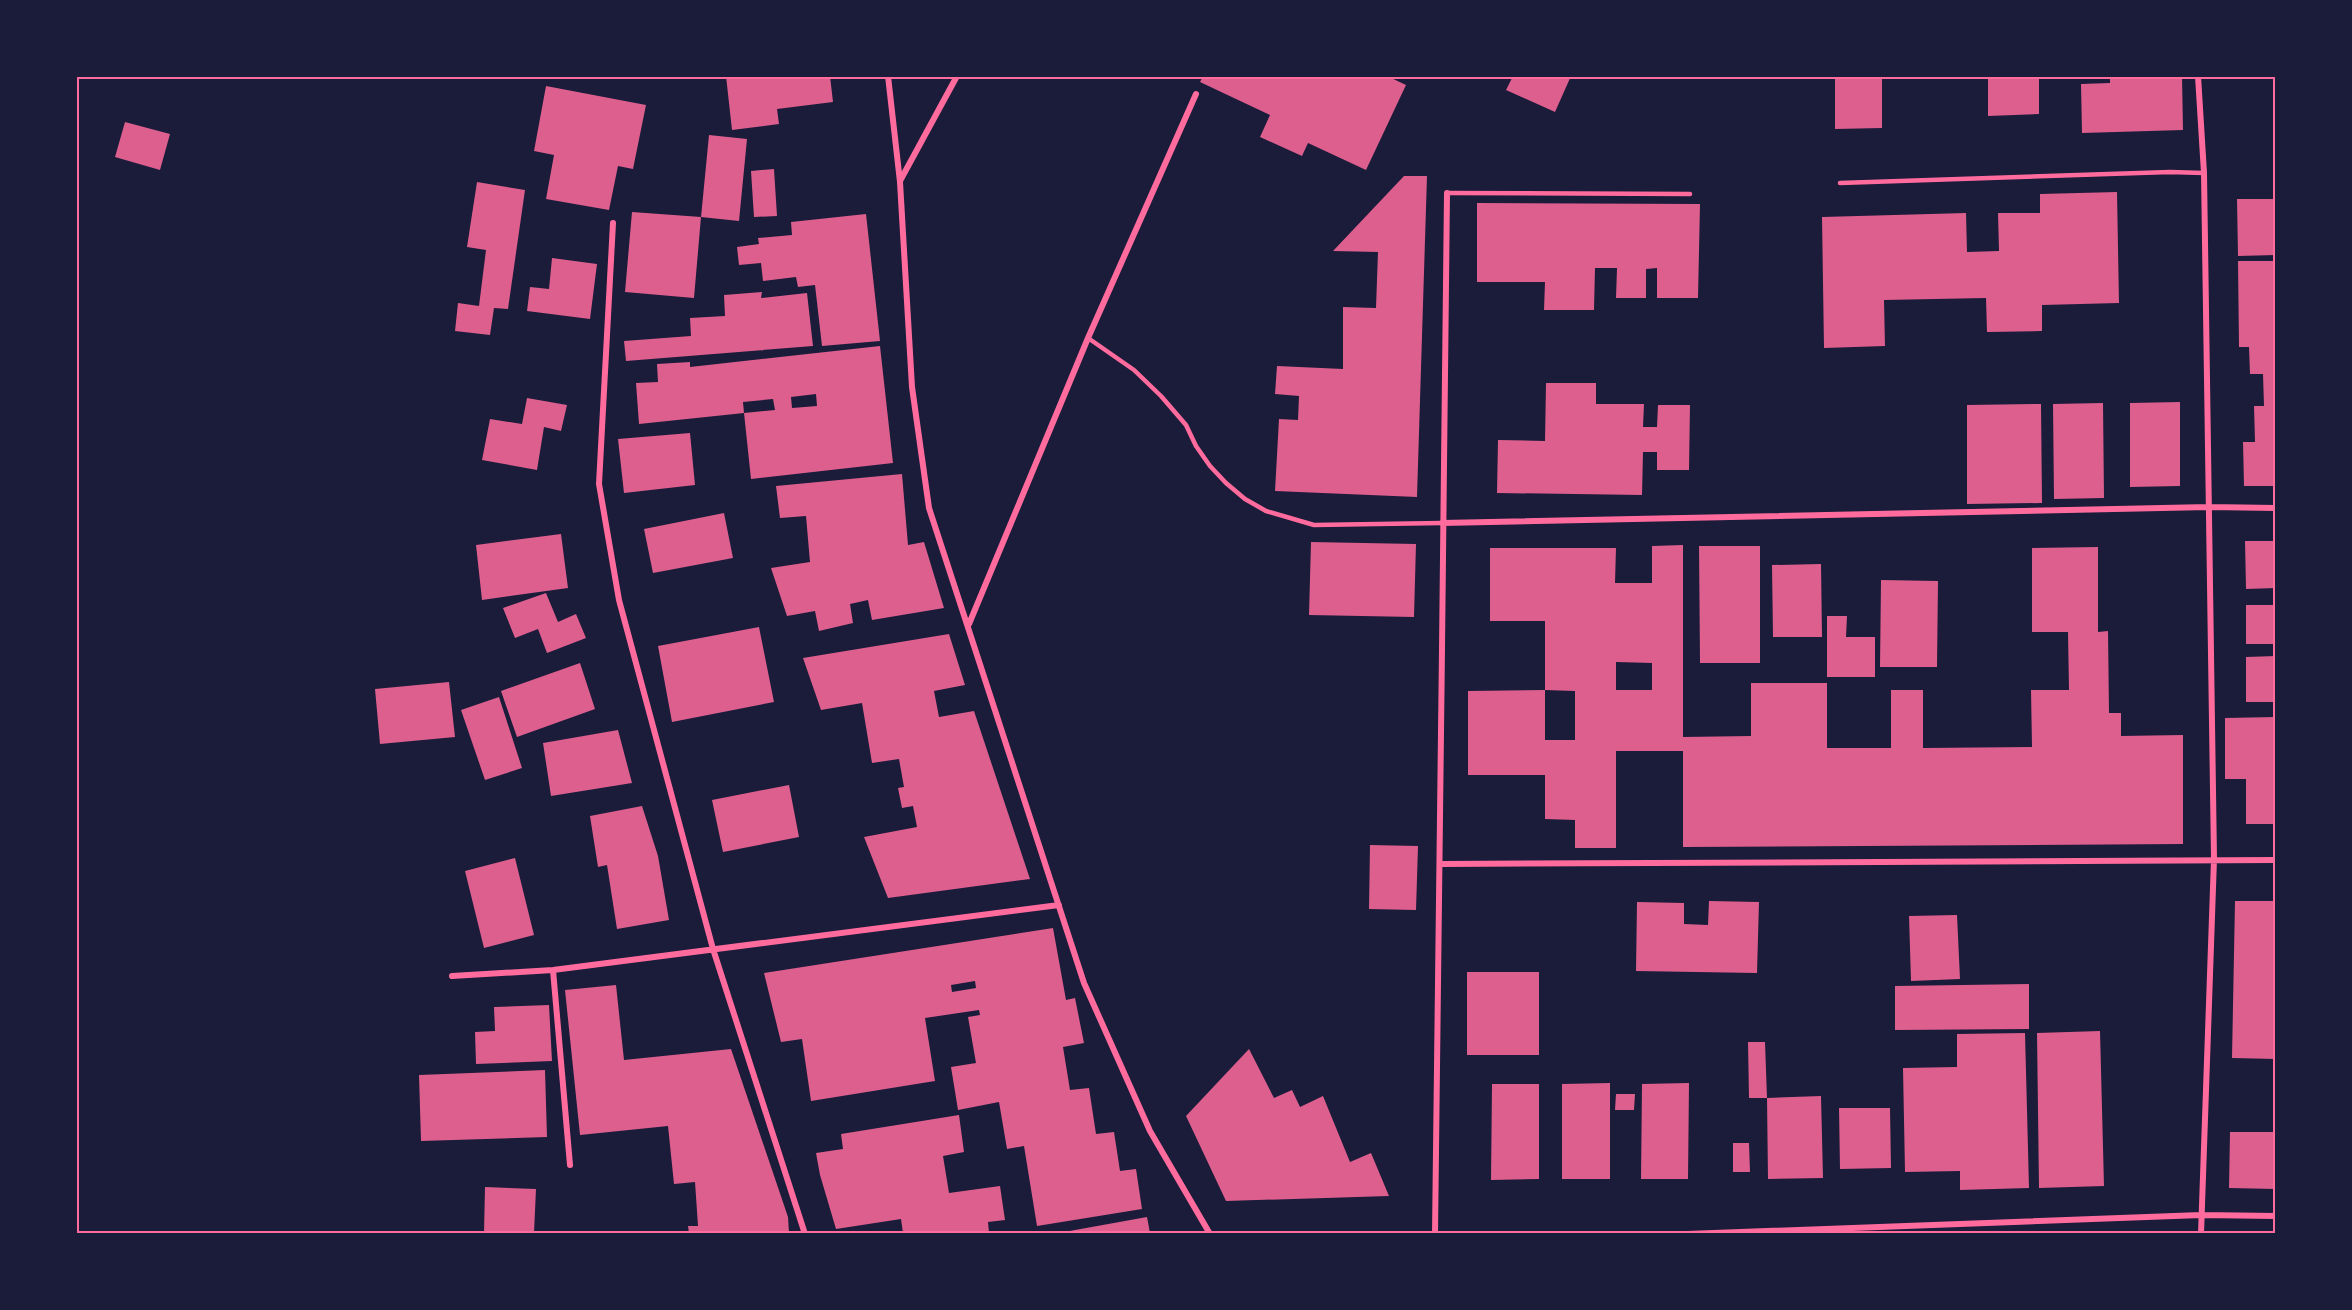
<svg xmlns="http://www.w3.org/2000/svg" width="2352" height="1310" font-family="Commissioner,sans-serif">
	<rect width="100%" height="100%" fill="#1b1b3a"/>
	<path fill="#dd5f8e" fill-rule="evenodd" d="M 726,76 L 830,76 L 833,102 L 777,109 L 779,124 L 732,130 Z
		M 1203,76 L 1387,76 L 1406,85 L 1366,170 L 1308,143 L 1302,156 L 1260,137 L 1270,115 L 1200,82 Z
		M 1513,76 L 1571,76 L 1555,112 L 1506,90 Z
		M 1835,76 L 1882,76 L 1882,128 L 1835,129 Z
		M 1988,76 L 2039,76 L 2039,114 L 1988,116 Z
		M 2110,76 L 2182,76 L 2183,130 L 2082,133 L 2081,84 L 2110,83 Z
		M 546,86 L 646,105 L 633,169 L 618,166 L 609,210 L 546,199 L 554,155 L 534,151 Z
		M 125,122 L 170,134 L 160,170 L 115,157 Z
		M 709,135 L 747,139 L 739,221 L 701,217 Z
		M 774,169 L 777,216 L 754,217 L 751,171 Z
		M 1404,176 L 1427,176 L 1417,497 L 1275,491 L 1279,419 L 1298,420 L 1299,396 L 1275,394 L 1277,366 L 1343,369 L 1343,307 L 1376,308 L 1378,252 L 1333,251 Z
		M 477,182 L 525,190 L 508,309 L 494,308 L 490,335 L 455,331 L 458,303 L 479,306 L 486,250 L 467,247 Z
		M 2117,192 L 2119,303 L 2042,305 L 2042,331 L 1987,332 L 1986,298 L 1884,300 L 1885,346 L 1824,348 L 1822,217 L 1966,213 L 1967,252 L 1999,251 L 1998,213 L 2040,213 L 2040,194 Z
		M 2237,199 L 2276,199 L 2276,255 L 2238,256 Z
		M 1477,203 L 1700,204 L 1698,298 L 1657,298 L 1657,268 L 1646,269 L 1646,298 L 1616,298 L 1617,268 L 1595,268 L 1594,310 L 1544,310 L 1545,282 L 1477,282 Z
		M 632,212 L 701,217 L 694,298 L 625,292 Z
		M 866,214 L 880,341 L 822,346 L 815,285 L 798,287 L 796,277 L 763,281 L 761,263 L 739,265 L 737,247 L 759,244 L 758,238 L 792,235 L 791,222 Z
		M 552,258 L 597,264 L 590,319 L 527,311 L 530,287 L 549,289 Z
		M 2238,261 L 2276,261 L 2276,486 L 2244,486 L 2243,442 L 2255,442 L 2254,406 L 2264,406 L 2263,374 L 2250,374 L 2249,347 L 2239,347 Z
		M 762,292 L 761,298 L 807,293 L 813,346 L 626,361 L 624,341 L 691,336 L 690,318 L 725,316 L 724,295 Z
		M 880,346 L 893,463 L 751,479 L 744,413 L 639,424 L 636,383 L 658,382 L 657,364 L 690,362 L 690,367 ZM 816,394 L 817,406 L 792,408 L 791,397 ZM 773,399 L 775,410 L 744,413 L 743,402 Z
		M 1546,383 L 1596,383 L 1596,404 L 1644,404 L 1643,427 L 1657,427 L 1658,405 L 1690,405 L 1689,470 L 1657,470 L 1657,452 L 1643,452 L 1642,495 L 1497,493 L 1498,440 L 1545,441 Z
		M 527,398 L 567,405 L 561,431 L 544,427 L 537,470 L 482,460 L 490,419 L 522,424 Z
		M 2180,402 L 2180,486 L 2130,487 L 2130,403 Z
		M 2103,403 L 2104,498 L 2054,499 L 2053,404 Z
		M 2041,404 L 2042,503 L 1967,504 L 1967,405 Z
		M 690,433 L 695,485 L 624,493 L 618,439 Z
		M 902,474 L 908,545 L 924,542 L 944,608 L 872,620 L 868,600 L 850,604 L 853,623 L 819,631 L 815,611 L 787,616 L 771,568 L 810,562 L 806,516 L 780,518 L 776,486 Z
		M 724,513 L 733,558 L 653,573 L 644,529 Z
		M 561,534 L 568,588 L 482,600 L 476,545 Z
		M 2245,541 L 2276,541 L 2276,588 L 2246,589 Z
		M 1311,542 L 1416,544 L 1414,617 L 1309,615 Z
		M 1683,545 L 1683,737 L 1751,736 L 1751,683 L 1827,683 L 1827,748 L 1891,748 L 1891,690 L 1923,690 L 1923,748 L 2032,747 L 2031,690 L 2069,690 L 2068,632 L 2032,632 L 2032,548 L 2098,547 L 2098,632 L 2108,631 L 2109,713 L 2121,713 L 2121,736 L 2183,735 L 2183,844 L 1683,847 L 1683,751 L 1616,751 L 1616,848 L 1575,848 L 1575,820 L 1545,819 L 1545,775 L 1468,775 L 1468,691 L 1545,690 L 1545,740 L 1575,740 L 1575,691 L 1545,690 L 1545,621 L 1490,621 L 1490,548 L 1616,548 L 1615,583 L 1652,583 L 1652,546 ZM 1616,662 L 1652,663 L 1652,690 L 1616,690 Z
		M 1699,546 L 1760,546 L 1760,663 L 1700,663 Z
		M 1821,564 L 1822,637 L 1773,637 L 1772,565 Z
		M 1881,580 L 1938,581 L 1937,667 L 1880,667 Z
		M 546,593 L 558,622 L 576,614 L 586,638 L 547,653 L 538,629 L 515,638 L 503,608 Z
		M 2246,605 L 2276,605 L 2276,644 L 2246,644 Z
		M 1827,616 L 1847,616 L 1846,637 L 1875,637 L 1875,677 L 1827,677 Z
		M 759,627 L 774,702 L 672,722 L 658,646 Z
		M 949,634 L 965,685 L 934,691 L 939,717 L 974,711 L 1030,879 L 888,898 L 864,837 L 917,827 L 913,806 L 902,808 L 898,788 L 904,787 L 899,759 L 872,763 L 862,703 L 821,710 L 803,658 Z
		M 2276,656 L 2276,702 L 2246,702 L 2246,657 Z
		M 580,663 L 595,709 L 517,737 L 501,691 Z
		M 449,682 L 455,737 L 380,744 L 375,689 Z
		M 499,697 L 522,768 L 485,780 L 461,710 Z
		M 2276,717 L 2276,824 L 2246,824 L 2246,779 L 2225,779 L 2225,718 Z
		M 618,730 L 632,783 L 551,796 L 543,743 Z
		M 789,785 L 799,837 L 723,852 L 712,800 Z
		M 642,806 L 658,856 L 669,920 L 617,929 L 607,865 L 598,867 L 590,816 Z
		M 1370,845 L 1418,846 L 1416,910 L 1369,909 Z
		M 515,858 L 534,935 L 484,948 L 465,871 Z
		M 1709,901 L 1759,902 L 1757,973 L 1636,971 L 1637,902 L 1684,903 L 1684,924 L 1708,925 Z
		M 2235,901 L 2276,901 L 2276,1059 L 2232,1058 Z
		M 1957,915 L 1960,979 L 1911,981 L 1909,916 Z
		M 1053,928 L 1066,1000 L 1075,998 L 1084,1043 L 1063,1047 L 1070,1090 L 1089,1088 L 1096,1134 L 1114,1132 L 1120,1171 L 1136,1169 L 1142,1209 L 1037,1226 L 1024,1146 L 1007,1149 L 999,1102 L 958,1110 L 951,1067 L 976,1063 L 968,1017 L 980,1015 L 979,1010 L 925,1018 L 935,1081 L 811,1101 L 802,1039 L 781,1042 L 764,973 ZM 975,981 L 976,988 L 952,992 L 951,985 Z
		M 1467,972 L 1539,972 L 1539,1055 L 1467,1055 Z
		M 2029,984 L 2029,1029 L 1895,1030 L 1895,986 Z
		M 616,985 L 624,1060 L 731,1049 L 788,1217 L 789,1233 L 689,1233 L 688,1226 L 698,1226 L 695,1182 L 674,1184 L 668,1126 L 580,1135 L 565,990 Z
		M 549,1005 L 552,1061 L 476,1064 L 475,1032 L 495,1031 L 494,1007 Z
		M 2100,1031 L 2104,1186 L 2039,1188 L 2037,1033 Z
		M 2025,1033 L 2029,1188 L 1960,1190 L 1960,1171 L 1905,1172 L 1903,1068 L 1957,1067 L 1957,1034 Z
		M 1748,1042 L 1765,1042 L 1767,1098 L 1749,1098 Z
		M 1249,1049 L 1274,1098 L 1292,1090 L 1300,1107 L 1323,1096 L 1350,1162 L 1371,1153 L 1389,1196 L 1226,1201 L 1186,1116 Z
		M 545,1070 L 547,1137 L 421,1141 L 419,1075 Z
		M 1610,1083 L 1610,1179 L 1562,1179 L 1562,1084 Z
		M 1689,1083 L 1688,1179 L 1641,1179 L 1642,1084 Z
		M 1492,1084 L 1539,1084 L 1539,1179 L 1491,1180 Z
		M 1616,1094 L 1635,1094 L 1634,1110 L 1615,1110 Z
		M 1821,1096 L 1823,1178 L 1768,1179 L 1767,1098 Z
		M 1839,1108 L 1890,1108 L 1891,1168 L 1840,1169 Z
		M 959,1115 L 964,1152 L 943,1156 L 949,1193 L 1000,1186 L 1005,1220 L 988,1222 L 989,1233 L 903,1233 L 901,1219 L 836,1229 L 820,1175 L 816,1153 L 843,1149 L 841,1134 Z
		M 2230,1132 L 2276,1132 L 2276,1189 L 2229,1188 Z
		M 1733,1143 L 1749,1143 L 1750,1172 L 1733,1172 Z
		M 485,1187 L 536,1189 L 534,1233 L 484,1233 Z
		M 1147,1217 L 1150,1233 L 1064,1233 L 1064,1232 Z"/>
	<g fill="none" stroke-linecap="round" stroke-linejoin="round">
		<path stroke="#ff6b9d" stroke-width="4.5" d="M 1840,183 L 2170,172 L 2204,173
			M 1447,193 L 1690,194
			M 1088,338 L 1134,370 L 1161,396 L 1186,425 L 1196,446 L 1210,466 L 1226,483 L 1245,499 L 1266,511 L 1314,525 L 1442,523"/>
		<path stroke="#ff6b9d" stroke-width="6" d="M 888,76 L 900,182 L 912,387 L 929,508 L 1084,983 L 1150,1131 L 1210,1234
			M 2198,76 L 2204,173 L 2214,859 L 2201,1234
			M 900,181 L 957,76
			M 613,223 L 599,484 L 619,600 L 713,949 L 805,1234
			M 1442,523 L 2209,507 L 2276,508
			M 969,624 L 1088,338 L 1196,94
			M 1441,864 L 2276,860
			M 553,970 L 570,1165
			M 452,976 L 553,970 L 1059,905
			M 1435,1234 C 1441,887 1442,540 1447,193
			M 1687,1234 L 2201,1215 L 2276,1216"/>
	</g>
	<rect width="2352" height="1310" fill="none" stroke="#1b1b3a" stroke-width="156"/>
	<rect x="78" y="78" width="2196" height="1154" fill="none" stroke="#ff6b9d" stroke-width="2"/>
</svg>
